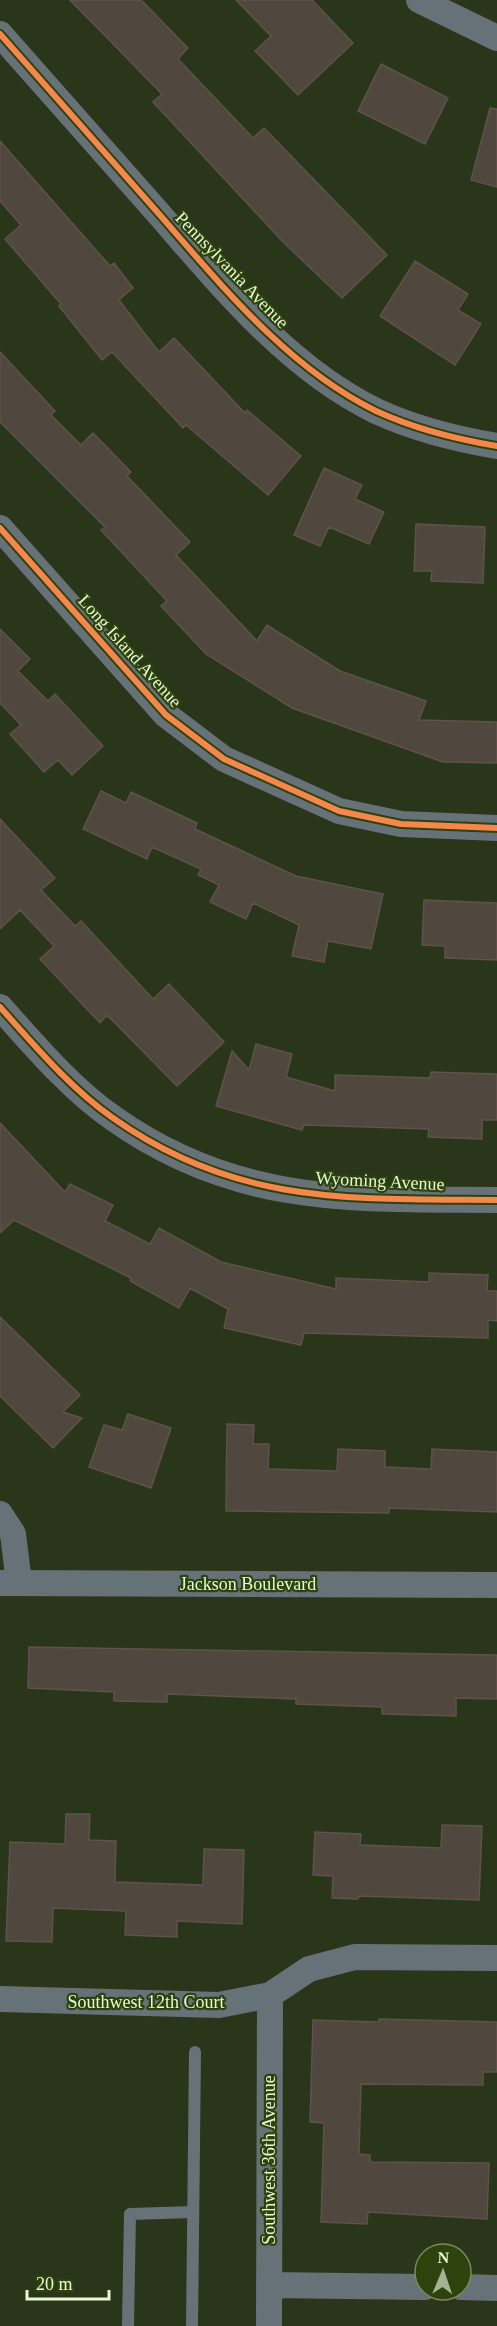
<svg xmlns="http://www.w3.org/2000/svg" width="497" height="2326" font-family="'Times New Roman',serif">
	<rect width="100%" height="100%" fill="#2a3619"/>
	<path fill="#50483e" stroke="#5d5349" stroke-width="1.5" d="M 70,0 L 141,0 L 188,48 L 178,59 L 253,138 L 264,128 L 387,255 L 342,298 L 284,243 L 153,102 L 162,94 Z
		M 236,0 L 312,0 L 353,43 L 298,95 L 255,51 L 271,36 Z
		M 381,64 L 448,98 L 425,144 L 358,111 Z
		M 490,108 L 497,109 L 497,187 L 471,180 Z
		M 0,141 L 110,266 L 114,263 L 133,288 L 119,300 L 159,352 L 174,338 L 245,413 L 247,410 L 301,456 L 268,495 L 186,425 L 183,428 L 112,352 L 102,360 L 59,306 L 61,304 L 5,239 L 21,225 L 0,201 Z
		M 415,261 L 468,294 L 458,310 L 481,324 L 455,365 L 380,316 Z
		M 0,352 L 55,411 L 51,415 L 81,445 L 93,433 L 131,472 L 127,476 L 190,542 L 176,555 L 257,641 L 267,625 L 340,671 L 426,701 L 419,720 L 497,722 L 497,763 L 443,762 L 292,708 L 206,654 L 161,606 L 167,601 L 101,530 L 105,527 L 0,422 Z
		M 324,468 L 362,485 L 355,499 L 384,512 L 369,544 L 329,527 L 320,546 L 294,535 Z
		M 416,524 L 485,527 L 483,583 L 431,581 L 432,571 L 414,571 Z
		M 0,629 L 30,659 L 18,671 L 48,701 L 55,694 L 103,746 L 72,775 L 58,760 L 44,772 L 10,734 L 21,725 L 0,703 Z
		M 101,791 L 126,803 L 131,792 L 197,823 L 195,829 L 296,876 L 383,894 L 371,949 L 328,941 L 324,962 L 292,956 L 299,925 L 253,903 L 246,919 L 210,902 L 219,885 L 198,875 L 201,869 L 152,847 L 147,859 L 83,829 Z
		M 0,819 L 55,878 L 41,890 L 75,926 L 81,921 L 153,999 L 169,984 L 224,1042 L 177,1086 L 107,1015 L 100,1023 L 40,959 L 54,946 L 20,910 L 0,929 Z
		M 424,900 L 497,903 L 497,960 L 445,958 L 445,946 L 422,945 Z
		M 256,1044 L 292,1054 L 286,1077 L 335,1091 L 335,1075 L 430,1078 L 431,1072 L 497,1074 L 497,1120 L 482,1120 L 482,1139 L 428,1137 L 429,1129 L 304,1125 L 302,1130 L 216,1106 L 232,1051 L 249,1070 Z
		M 0,1123 L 65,1192 L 70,1184 L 113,1205 L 105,1221 L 150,1244 L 159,1228 L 221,1262 L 336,1289 L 336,1278 L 429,1282 L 429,1273 L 488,1275 L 487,1291 L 497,1291 L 497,1321 L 488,1320 L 488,1338 L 304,1333 L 301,1345 L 224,1328 L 228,1309 L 190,1288 L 179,1308 L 130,1281 L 131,1278 L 14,1220 L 0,1233 Z
		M 0,1317 L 80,1395 L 63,1412 L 82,1418 L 53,1448 L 0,1396 Z
		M 128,1414 L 171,1428 L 151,1488 L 89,1467 L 104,1425 L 122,1430 Z
		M 227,1424 L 254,1425 L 253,1444 L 269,1444 L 268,1469 L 337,1471 L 338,1449 L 385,1451 L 385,1467 L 431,1469 L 432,1449 L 497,1452 L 497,1512 L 389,1508 L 389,1513 L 226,1511 Z
		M 29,1647 L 497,1655 L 497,1699 L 456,1698 L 456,1716 L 382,1714 L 382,1707 L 296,1704 L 296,1699 L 167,1694 L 167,1702 L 114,1701 L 114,1692 L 28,1688 Z
		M 66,1814 L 90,1814 L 89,1840 L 116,1841 L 115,1882 L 203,1885 L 204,1849 L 244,1850 L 242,1924 L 177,1921 L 177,1937 L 125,1935 L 126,1911 L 53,1908 L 52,1942 L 6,1941 L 10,1842 L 65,1844 Z
		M 442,1825 L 482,1826 L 479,1900 L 359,1896 L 358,1899 L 332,1898 L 333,1876 L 313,1875 L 315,1832 L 361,1834 L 360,1845 L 441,1848 Z
		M 379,2019 L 497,2022 L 497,2072 L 483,2072 L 483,2085 L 361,2084 L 359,2154 L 370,2155 L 370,2162 L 489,2163 L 487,2219 L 368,2212 L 367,2224 L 321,2222 L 324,2123 L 310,2122 L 313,2020 L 379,2022 Z"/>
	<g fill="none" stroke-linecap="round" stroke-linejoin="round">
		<path stroke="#667278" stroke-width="12" d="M 128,2326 L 130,2214 L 193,2212
			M 192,2326 L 195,2052"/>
		<path stroke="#667278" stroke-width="26" d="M 419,0 L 497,38
			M 0,34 C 53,94 106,154 159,214 C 222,286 288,368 376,411 C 415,429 455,439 497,446
			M 0,528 L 166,715 L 224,759 L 339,811 L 401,824 L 497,828
			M 0,1007 C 34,1045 71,1089 113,1118 C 237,1206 353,1199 497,1200
			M 0,1514 L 13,1534 L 19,1583
			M 0,1583 L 497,1585
			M 0,1999 L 219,2005 L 270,1995 L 309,1969 L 355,1957 L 497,1958
			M 269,2285 L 425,2287
			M 461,2287 L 497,2288
			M 269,2326 L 270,1995"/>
		<defs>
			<path id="cycleway" d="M 0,34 C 53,94 106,154 159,214 C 222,286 288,368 376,411 C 415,429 455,439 497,446
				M 0,528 L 166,715 L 224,759 L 339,811 L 401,824 L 497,828
				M 0,1007 C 34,1045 71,1089 113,1118 C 237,1206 353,1199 497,1200"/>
		</defs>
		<use href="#cycleway" stroke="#2d420d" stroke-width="10"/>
		<use href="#cycleway" stroke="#f5874c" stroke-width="6"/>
	</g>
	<g text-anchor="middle" stroke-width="4.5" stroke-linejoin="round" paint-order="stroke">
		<g font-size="18" fill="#e6f8d4" stroke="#2d420d">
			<text transform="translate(232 270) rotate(46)" y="6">Pennsylvania Avenue</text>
			<text transform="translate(130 651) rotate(48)" y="6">Long Island Avenue</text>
			<text transform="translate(380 1181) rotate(3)" y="6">Wyoming Avenue</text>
			<text x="248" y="1590">Jackson Boulevard</text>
			<text x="146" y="2008">Southwest 12th Court</text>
			<text transform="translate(269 2160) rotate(-90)" y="6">Southwest 36th Avenue</text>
		</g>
	</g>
	<g transform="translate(443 2272) rotate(2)"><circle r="28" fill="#2d420d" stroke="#778b5d" stroke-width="1.5"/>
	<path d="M0-4.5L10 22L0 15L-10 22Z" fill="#a4b493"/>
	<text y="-9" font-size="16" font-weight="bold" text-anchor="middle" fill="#e6f8d4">N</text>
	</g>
	<path d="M27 2290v9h82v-9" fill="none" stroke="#e6f8d4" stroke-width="3"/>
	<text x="36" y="2290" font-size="18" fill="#e6f8d4" stroke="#2d420d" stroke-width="4.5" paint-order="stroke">20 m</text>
</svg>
